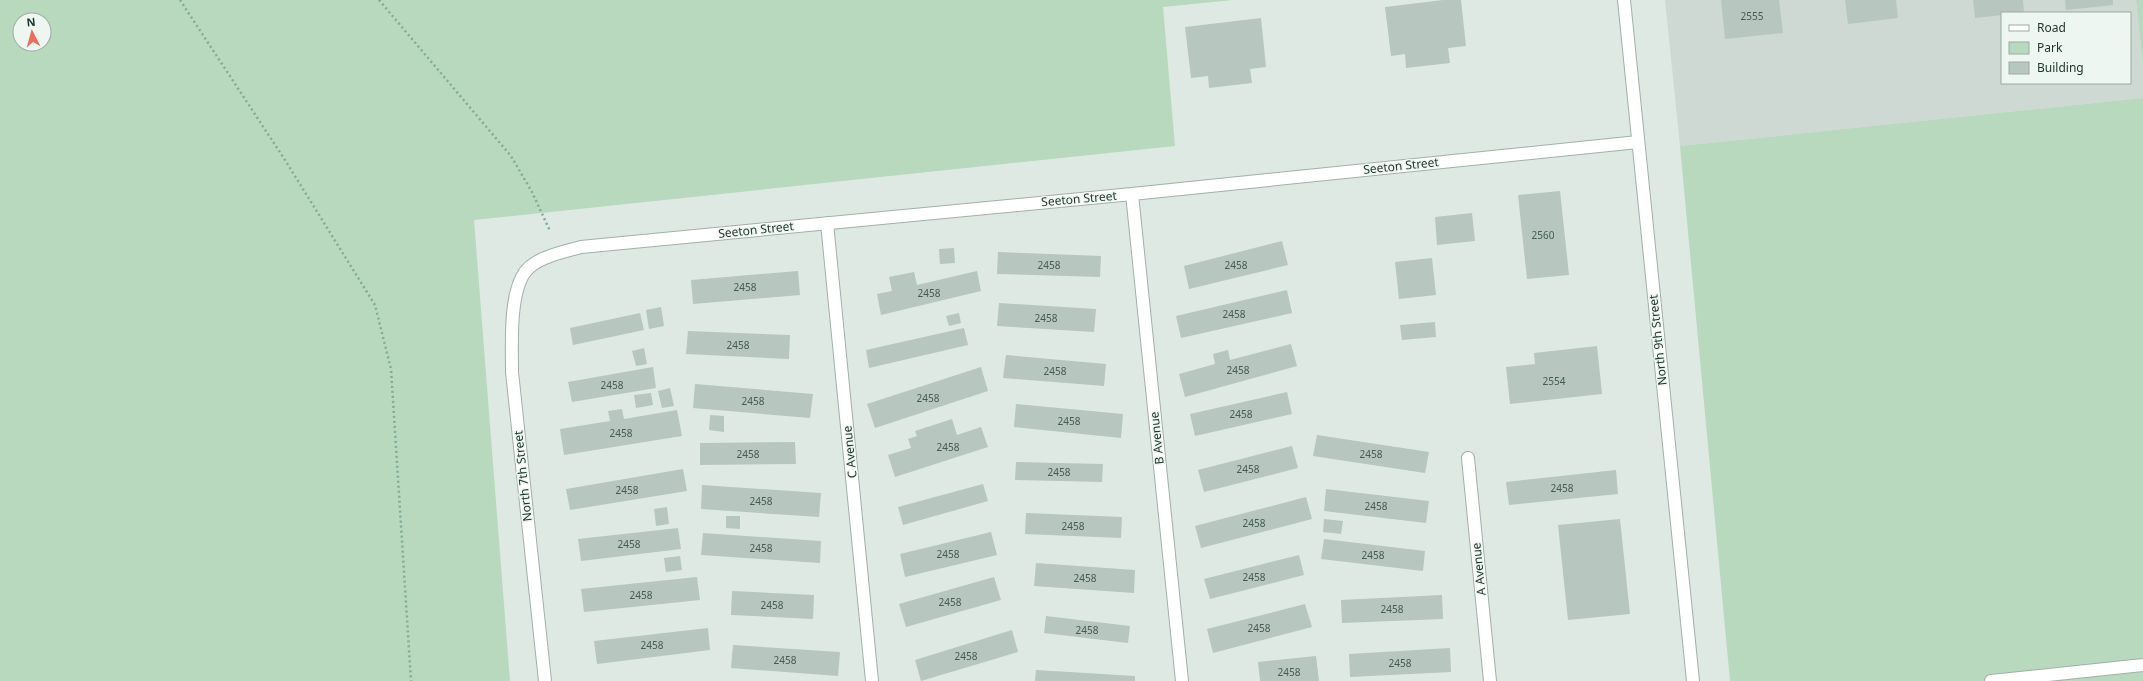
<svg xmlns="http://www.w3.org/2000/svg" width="2143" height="681" font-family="'Noto Sans',sans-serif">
	<rect width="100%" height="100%" fill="#dee9e3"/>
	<path fill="#cdd9d2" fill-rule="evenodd" d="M 1665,0 L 2136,0 L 2143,68 L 2143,98 L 1680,146 ZM 2002,13 L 2130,13 L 2130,83 L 2002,83 Z"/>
	<path fill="#b8d9bd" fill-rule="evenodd" d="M 0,0 L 1233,0 L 1163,7 L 1175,146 L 474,220 L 510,681 L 0,681 ZM 20,20 L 44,20 L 44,44 L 20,44 Z
		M 2136,0 L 2143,0 L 2143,68 Z
		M 2143,98 L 2143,681 L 1730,681 L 1680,146 Z"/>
	<path fill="#b7c6bf" d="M 1443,0 L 1461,0 L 1466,46 L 1448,48 L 1450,63 L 1406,68 L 1405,54 L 1391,56 L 1385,7 Z
		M 1721,0 L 1779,0 L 1783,33 L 1725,39 Z
		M 1845,0 L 1896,0 L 1898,18 L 1848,24 Z
		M 1973,0 L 2023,0 L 2024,13 L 2002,13 L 2002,15 L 1975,18 Z
		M 2065,0 L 2113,0 L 2113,5 L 2066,10 Z
		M 1261,18 L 1266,67 L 1250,69 L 1252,83 L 1209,88 L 1208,76 L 1191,78 L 1185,27 Z
		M 1560,191 L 1569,275 L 1527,279 L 1518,195 Z
		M 1472,213 L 1475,241 L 1437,245 L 1435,217 Z
		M 1282,241 L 1288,265 L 1189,289 L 1184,266 Z
		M 954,248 L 955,263 L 940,264 L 939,249 Z
		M 998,252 L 1101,256 L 1100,277 L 997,274 Z
		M 1432,258 L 1436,295 L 1399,299 L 1395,262 Z
		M 798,271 L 800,295 L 693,304 L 691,280 Z
		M 977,271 L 981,291 L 881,315 L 877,294 L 892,291 L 889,277 L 914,272 L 917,285 Z
		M 1287,290 L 1292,313 L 1181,338 L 1176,316 Z
		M 999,303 L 1096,309 L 1094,332 L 997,326 Z
		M 661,307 L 664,326 L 649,329 L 646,310 Z
		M 640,313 L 644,330 L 573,345 L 570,328 Z
		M 959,313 L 961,323 L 949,326 L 946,316 Z
		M 1435,322 L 1436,337 L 1402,340 L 1400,325 Z
		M 964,328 L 968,345 L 869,368 L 866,350 Z
		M 688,331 L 790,335 L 789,359 L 686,354 Z
		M 1291,344 L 1297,366 L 1185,397 L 1179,374 L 1215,364 L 1213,354 L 1228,350 L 1230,360 Z
		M 1597,346 L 1602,394 L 1510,404 L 1506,367 L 1535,364 L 1534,353 Z
		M 644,348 L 647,364 L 636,366 L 632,351 Z
		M 1006,355 L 1106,364 L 1104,386 L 1003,378 Z
		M 653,367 L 656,388 L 572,402 L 568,382 Z
		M 981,367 L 988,391 L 875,428 L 867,404 Z
		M 695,384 L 813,394 L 810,418 L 693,408 Z
		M 670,388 L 674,406 L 662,408 L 658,391 Z
		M 1287,392 L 1292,414 L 1195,436 L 1190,414 Z
		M 651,393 L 653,405 L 636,408 L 634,395 Z
		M 1016,404 L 1123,414 L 1121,438 L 1014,427 Z
		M 622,409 L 624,419 L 677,410 L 682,436 L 564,455 L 560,429 L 610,421 L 608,411 Z
		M 710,415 L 724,416 L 724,432 L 709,430 Z
		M 952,419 L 957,435 L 981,427 L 988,447 L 895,477 L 888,455 L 911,448 L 908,439 L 917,436 L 915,431 Z
		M 1317,435 L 1429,452 L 1425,473 L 1313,456 Z
		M 795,442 L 796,464 L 700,465 L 700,443 Z
		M 1292,446 L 1298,468 L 1204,492 L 1198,470 Z
		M 1016,462 L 1103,464 L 1102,482 L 1015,480 Z
		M 683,469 L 687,491 L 570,510 L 566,489 Z
		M 1616,470 L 1618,494 L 1509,505 L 1506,482 Z
		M 983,484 L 988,501 L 903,525 L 898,507 Z
		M 702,485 L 821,493 L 819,517 L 701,509 Z
		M 1326,489 L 1429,501 L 1426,523 L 1324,511 Z
		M 1306,497 L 1312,519 L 1201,548 L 1195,526 Z
		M 667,507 L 669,524 L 656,526 L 654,509 Z
		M 1026,513 L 1122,517 L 1121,538 L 1025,534 Z
		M 726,516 L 740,516 L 740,529 L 726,528 Z
		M 1324,519 L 1343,521 L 1341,534 L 1323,532 Z
		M 1620,519 L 1630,614 L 1568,620 L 1558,525 Z
		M 678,528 L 681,549 L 581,561 L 578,539 Z
		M 991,532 L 997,555 L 905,577 L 900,554 Z
		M 703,533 L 821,541 L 820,563 L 701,555 Z
		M 1324,539 L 1425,551 L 1423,571 L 1321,559 Z
		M 1299,555 L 1304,575 L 1210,599 L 1204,579 Z
		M 680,556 L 682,570 L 666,572 L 664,558 Z
		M 1036,563 L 1135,570 L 1134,593 L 1034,586 Z
		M 697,577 L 700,600 L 584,612 L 581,589 Z
		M 994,577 L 1001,600 L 906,627 L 899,604 Z
		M 732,591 L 814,595 L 813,619 L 731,615 Z
		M 1442,595 L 1443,619 L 1342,623 L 1341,600 Z
		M 1305,604 L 1312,627 L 1213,653 L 1207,629 Z
		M 1046,616 L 1130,626 L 1128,643 L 1044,633 Z
		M 708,628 L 710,650 L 597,664 L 594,641 Z
		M 1012,630 L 1018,652 L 921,681 L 915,660 Z
		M 733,645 L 840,652 L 838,676 L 731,668 Z
		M 1450,648 L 1451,672 L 1350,677 L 1349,654 Z
		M 1316,656 L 1319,681 L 1260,681 L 1258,662 Z
		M 1036,670 L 1135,676 L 1135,681 L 1035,681 Z"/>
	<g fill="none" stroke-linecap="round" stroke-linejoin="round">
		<defs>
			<path id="minor" d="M 1624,0 L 1693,681
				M 1132,194 L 1182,681
				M 827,223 L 872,681
				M 1468,458 L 1490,681
				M 545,681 L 512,372 C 512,346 509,294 525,272 C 536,257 564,252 581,247 L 1132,194 L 1638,142
				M 1991,681 L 2143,665"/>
		</defs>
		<use href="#minor" stroke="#a2b0a9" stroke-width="14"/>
		<path stroke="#80ab99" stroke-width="2.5" stroke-dasharray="2 3" stroke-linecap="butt" d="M 180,0 L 285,160 L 375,305 L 391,369 L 411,681
			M 379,0 L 511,156 L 532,192 L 550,231"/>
		<use href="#minor" stroke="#fff" stroke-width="12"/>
	</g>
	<g text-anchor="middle" stroke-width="3" stroke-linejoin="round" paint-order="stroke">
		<g font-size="10" fill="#465c53">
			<text x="1752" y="20">2555</text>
			<text x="1543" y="239">2560</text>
			<text x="1049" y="269">2458</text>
			<text x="1236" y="269">2458</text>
			<text x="745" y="291">2458</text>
			<text x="929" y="297">2458</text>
			<text x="1234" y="318">2458</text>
			<text x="1046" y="322">2458</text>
			<text x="738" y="349">2458</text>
			<text x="1238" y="374">2458</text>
			<text x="1055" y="375">2458</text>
			<text x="1554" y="385">2554</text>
			<text x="612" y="389">2458</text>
			<text x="928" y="402">2458</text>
			<text x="753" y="405">2458</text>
			<text x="1241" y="418">2458</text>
			<text x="1069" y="425">2458</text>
			<text x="621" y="437">2458</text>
			<text x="948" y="451">2458</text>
			<text x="748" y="458">2458</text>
			<text x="1371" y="458">2458</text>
			<text x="1248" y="473">2458</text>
			<text x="1059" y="476">2458</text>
			<text x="1562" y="492">2458</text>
			<text x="627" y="494">2458</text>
			<text x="761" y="505">2458</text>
			<text x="1376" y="510">2458</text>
			<text x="1254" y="527">2458</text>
			<text x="1073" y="530">2458</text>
			<text x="629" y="548">2458</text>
			<text x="761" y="552">2458</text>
			<text x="948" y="558">2458</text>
			<text x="1373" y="559">2458</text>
			<text x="1254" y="581">2458</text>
			<text x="1085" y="582">2458</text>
			<text x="641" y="599">2458</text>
			<text x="950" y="606">2458</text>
			<text x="772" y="609">2458</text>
			<text x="1392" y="613">2458</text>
			<text x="1259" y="632">2458</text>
			<text x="1087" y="634">2458</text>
			<text x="652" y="649">2458</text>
			<text x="966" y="660">2458</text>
			<text x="785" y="664">2458</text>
			<text x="1400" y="667">2458</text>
			<text x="1289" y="676">2458</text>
		</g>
		<g font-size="12" fill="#21382f" stroke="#eef6f1">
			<text transform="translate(1401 166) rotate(-6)" y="4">Seeton Street</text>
			<text transform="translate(1079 199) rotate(-5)" y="4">Seeton Street</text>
			<text transform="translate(756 230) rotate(-6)" y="4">Seeton Street</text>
			<text transform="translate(1658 340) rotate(-96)" y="4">North 9th Street</text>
			<text transform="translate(1157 438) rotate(-96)" y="4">B Avenue</text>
			<text transform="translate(850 452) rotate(-96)" y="4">C Avenue</text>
			<text transform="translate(523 476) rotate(-96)" y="4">North 7th Street</text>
			<text transform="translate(1479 569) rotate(-96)" y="4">A Avenue</text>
		</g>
	</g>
	<rect x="2001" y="12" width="130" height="72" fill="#eef6f1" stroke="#9caaa3"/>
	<rect x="2009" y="25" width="20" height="6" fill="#ffffff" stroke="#9caaa3"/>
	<text x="2037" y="32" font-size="12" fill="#21382f">Road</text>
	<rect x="2009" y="42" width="20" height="12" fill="#b8d9bd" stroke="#9caaa3"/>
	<text x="2037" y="52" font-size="12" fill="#21382f">Park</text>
	<rect x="2009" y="62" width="20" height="12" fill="#b7c6bf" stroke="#9caaa3"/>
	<text x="2037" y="72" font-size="12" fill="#21382f">Building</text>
	<g transform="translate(32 32) rotate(354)"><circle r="19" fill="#eef6f1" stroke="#9caaa3"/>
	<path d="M0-3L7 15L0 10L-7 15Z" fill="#e9705c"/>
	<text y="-6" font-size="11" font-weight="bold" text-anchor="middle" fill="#21382f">N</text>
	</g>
</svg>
